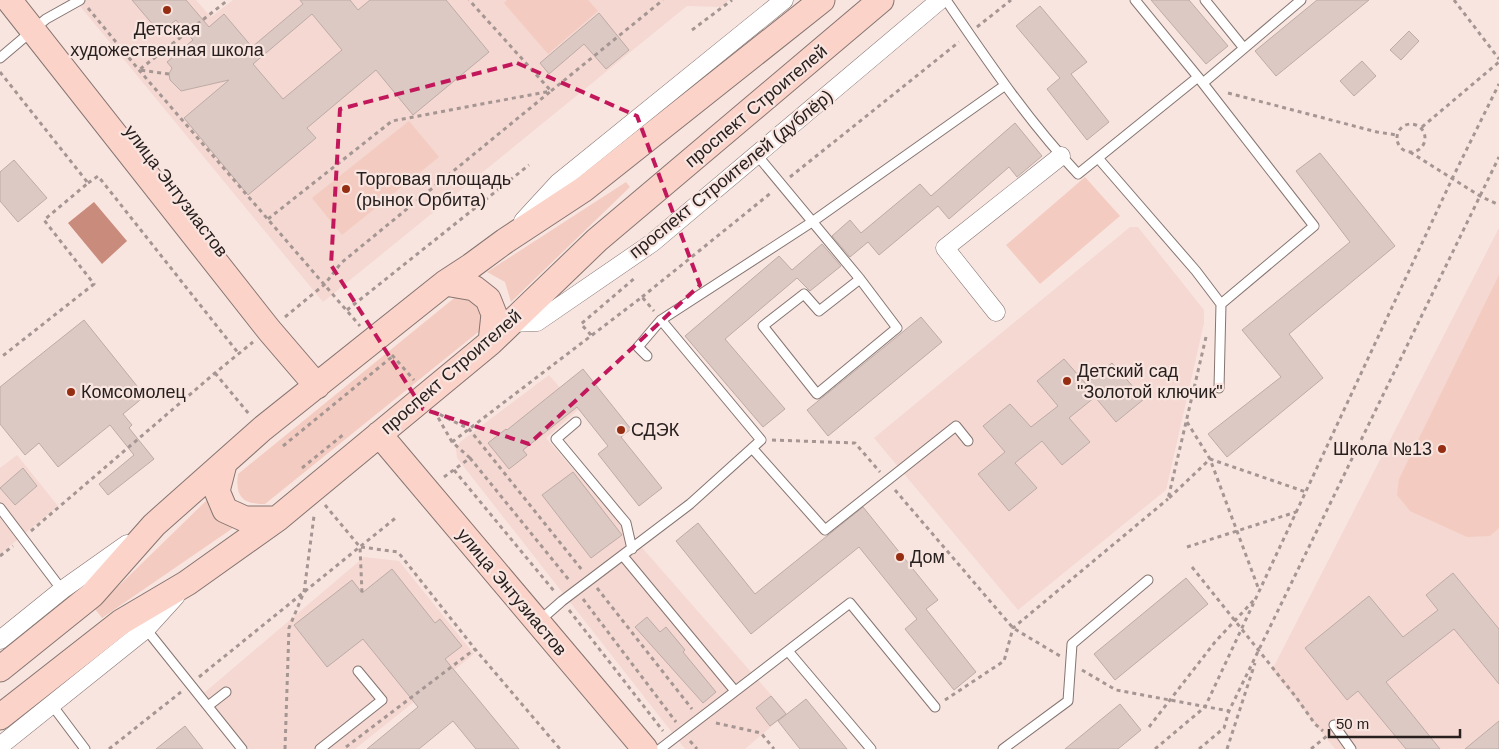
<svg xmlns="http://www.w3.org/2000/svg" width="1499" height="749" font-family="Helvetica,sans-serif">
	<rect width="100%" height="100%" fill="#f9e5e0"/>
	<path fill="#f4d8d1" d="M 75,0 L 196,0 L 211,17 L 233,0 L 729,0 L 721,7 L 687,6 L 323,302 Z
		M 1130,227 L 1138,227 L 1204,310 L 1204,323 L 1166,490 L 1018,610 L 874,438 Z
		M 1499,228 L 1499,749 L 1335,749 L 1272,670 Z
		M 549,375 L 579,409 L 546,438 L 787,713 L 745,749 L 685,749 L 457,458 L 456,450 L 460,442 Z
		M 17,455 L 58,506 L 0,554 L 0,468 Z
		M 364,557 L 399,561 L 474,654 L 355,749 L 249,749 L 204,693 Z"/>
	<path fill="#f4cbc0" d="M 507,0 L 588,0 L 598,11 L 548,54 L 504,3 Z
		M 409,121 L 439,157 L 342,235 L 312,198 Z
		M 1085,177 L 1120,216 L 1040,284 L 1006,245 Z
		M 626,182 L 630,187 L 511,302 L 505,282 L 487,272 Z
		M 1499,275 L 1499,528 L 1490,536 L 1467,537 L 1410,511 L 1397,495 L 1399,479 Z
		M 468,295 L 481,305 L 482,329 L 265,504 C 242,504 235,496 238,474 L 453,299 L 458,296 Z
		M 210,497 L 236,526 L 102,618 L 95,609 Z"/>
	<path fill="#c98b7c" d="M 94,202 L 127,241 L 102,264 L 68,223 Z"/>
	<path fill="#dcc9c4" stroke="#bdaba6" fill-rule="evenodd" d="M 132,0 L 186,0 L 209,27 L 224,14 L 252,47 L 303,4 L 300,0 L 350,0 L 358,10 L 370,0 L 446,0 L 489,52 L 413,115 L 376,70 L 307,128 L 316,138 L 248,195 L 184,118 L 229,80 L 181,91 L 170,80 L 169,74 L 172,68 L 167,62 L 193,40 L 176,20 L 160,33 ZM 312,14 L 342,50 L 283,99 L 253,64 Z
		M 1151,0 L 1189,0 L 1228,46 L 1206,64 Z
		M 1317,0 L 1369,0 L 1276,76 L 1255,51 Z
		M 1040,6 L 1087,62 L 1071,74 L 1109,122 L 1087,140 L 1047,89 L 1060,78 L 1016,26 Z
		M 599,13 L 629,50 L 606,69 L 584,44 L 549,74 L 540,63 Z
		M 1409,31 L 1419,41 L 1401,60 L 1390,50 Z
		M 1362,61 L 1376,76 L 1354,96 L 1340,81 Z
		M 1015,123 L 1042,156 L 1017,177 L 1009,167 L 949,219 L 938,206 L 879,255 L 868,242 L 850,257 L 832,236 L 850,220 L 861,233 L 920,184 L 931,196 Z
		M 1320,153 L 1395,246 L 1289,334 L 1323,378 L 1227,457 L 1208,434 L 1281,377 L 1242,330 L 1350,242 L 1296,171 Z
		M 14,160 L 47,198 L 18,222 L 0,201 L 0,172 Z
		M 822,244 L 841,266 L 810,291 L 797,278 L 725,339 L 785,409 L 763,427 L 685,336 L 779,256 L 792,270 Z
		M 921,317 L 942,342 L 828,436 L 807,410 Z
		M 84,320 L 145,396 L 123,414 L 132,425 L 129,428 L 154,459 L 108,495 L 99,484 L 134,455 L 110,425 L 58,467 L 39,443 L 25,455 L 0,424 L 0,387 Z
		M 1064,359 L 1086,384 L 1112,363 L 1144,399 L 1116,422 L 1095,397 L 1069,418 L 1090,442 L 1062,465 L 1042,441 L 1015,463 L 1037,488 L 1009,511 L 978,474 L 1005,452 L 983,426 L 1010,404 L 1031,427 L 1058,406 L 1037,381 Z
		M 583,369 L 631,429 L 621,437 L 662,488 L 639,506 L 598,454 L 608,446 L 577,407 L 523,450 L 527,455 L 509,469 L 488,443 L 506,429 L 507,430 Z
		M 23,468 L 37,486 L 15,505 L 0,488 Z
		M 573,472 L 622,535 L 591,558 L 542,495 Z
		M 863,507 L 938,600 L 926,609 L 976,672 L 954,690 L 905,629 L 917,619 L 859,547 L 751,634 L 676,541 L 698,523 L 755,594 Z
		M 392,569 L 435,623 L 440,619 L 462,646 L 445,659 L 519,749 L 476,749 L 453,721 L 419,749 L 367,749 L 418,707 L 363,639 L 327,667 L 294,625 L 352,580 L 362,593 Z
		M 1453,573 L 1499,629 L 1499,684 L 1454,629 L 1386,682 L 1440,749 L 1406,749 L 1358,691 L 1347,700 L 1305,648 L 1369,596 L 1403,637 L 1438,610 L 1426,595 Z
		M 1186,578 L 1208,604 L 1115,680 L 1094,654 Z
		M 647,617 L 660,632 L 666,627 L 685,650 L 683,652 L 716,692 L 703,703 L 635,627 Z
		M 771,696 L 786,714 L 770,726 L 756,708 Z
		M 806,699 L 847,749 L 800,749 L 778,721 Z
		M 1120,704 L 1141,730 L 1118,749 L 1065,749 Z
		M 1499,721 L 1499,749 L 1465,749 Z
		M 185,726 L 203,749 L 156,749 Z"/>
	<g fill="none" stroke-linecap="round" stroke-linejoin="round">
		<defs>
			<path id="lane" d="M 946,0 C 987,60 1028,121 1078,174 L 1198,77 L 1135,0
				M 1205,0 L 1243,47
				M 0,58 L 46,19 L 80,0
				M 1203,83 L 1301,0
				M 757,155 L 860,279 L 897,328 L 817,394 L 763,326 L 804,294 L 819,311 L 860,279
				M 1098,158 L 1196,271 L 1221,304 L 1314,226 L 1198,77
				M 647,356 L 638,347 L 661,320 L 812,222 L 1004,86
				M 1219,388 L 1221,304
				M 576,422 L 556,439 L 626,523 L 632,549
				M 752,448 L 825,530 L 956,426 L 968,441
				M 0,508 L 62,590
				M 623,556 L 735,691
				M 538,622 L 562,601 L 690,504 L 761,440 L 661,320
				M 146,629 L 242,749
				M 788,651 L 871,749
				M 52,705 L 85,749
				M 208,706 L 226,692
				M 1334,725 L 1351,749
				M 320,749 L 382,700 L 358,671
				M 660,749 L 850,603 L 935,707
				M 1003,749 L 1068,701 L 1072,644 L 1148,580"/>
			<path id="street" d="M 523,221 L 558,183 L 784,0
				M 996,312 L 945,248 L 1061,156
				M 508,323 L 537,322 L 652,243 L 940,0
				M 0,640 L 62,590 L 127,544
				M 0,746 L 146,629 L 176,596"/>
			<path id="secondary" d="M 9,0 L 269,330 L 317,386
				M 445,283 L 474,288 L 488,299 L 494,314 L 491,342
				M 379,434 L 645,749
				M 224,464 L 217,491 L 225,510 L 245,519 L 277,519
				M 0,669 L 92,595 L 154,525 L 262,429 L 445,283 L 471,266 L 505,241 L 584,189 L 822,0
				M 0,717 L 121,622 L 187,583 L 277,519 L 491,342 L 597,240 L 881,0"/>
		</defs>
		<use href="#lane" stroke="#867571" stroke-width="11"/>
		<use href="#street" stroke="#867571" stroke-width="19"/>
		<use href="#secondary" stroke="#867571" stroke-width="27"/>
		<path stroke="#a59693" stroke-width="3" stroke-dasharray="4 4" stroke-linecap="butt" d="M 1454,0 L 1499,59
			M 88,8 L 139,70 L 360,326
			M 977,27 L 1011,0
			M 692,30 L 732,0
			M 0,72 L 88,183 L 44,220 L 94,284 L 0,358
			M 169,74 L 139,70 L 228,0
			M 1228,93 L 1377,132 L 1397,135
			M1397 138a14 14 0 1 1 28 0a14 14 0 1 1-28 0Z
			M 1422,127 L 1499,62
			M 1410,152 L 1480,196 L 1499,205
			M 790,177 L 959,42
			M 88,183 L 98,176 L 239,354
			M 268,219 L 392,121 L 551,91 L 663,0
			M 642,297 L 772,192
			M 347,310 L 529,165
			M 285,317 L 325,284 L 341,263 L 551,91 L 469,0
			M 591,335 L 581,324 L 636,277
			M 1206,337 L 1168,499 L 1210,459 L 1306,492
			M 392,355 L 414,380
			M 215,373 L 249,414
			M 1187,422 L 1210,459 L 1259,590
			M 772,440 L 855,443 L 880,472
			M 452,442 L 642,297 L 654,311
			M 283,446 L 393,356
			M 470,458 L 452,442 L 435,412 L 469,429 L 582,570
			M 302,468 L 344,434
			M 454,470 L 554,591
			M 444,477 L 470,458 L 569,580
			M 895,490 L 1013,628 L 1060,656
			M 325,505 L 360,547 L 362,593
			M 31,531 L 215,373 L 253,342
			M 361,547 L 398,552 L 475,649 L 560,749
			M 1187,547 L 1296,512
			M 0,556 L 13,546
			M 1192,567 L 1296,697 L 1315,724 L 1323,731
			M 597,588 L 692,709
			M 583,599 L 676,722
			M 569,610 L 663,731
			M 1082,670 L 1116,690 L 1229,711
			M 199,677 L 398,516
			M 945,700 L 1004,661 L 1013,628 L 1168,499
			M 716,723 L 761,733 L 774,749
			M 1149,727 L 1215,642 L 1254,600
			M 690,741 L 697,749
			M 346,747 L 475,649
			M 109,749 L 181,692
			M 285,749 L 289,628 L 304,592 L 314,516
			M 1155,749 L 1205,707 L 1452,179 L 1499,84
			M 1199,749 L 1224,728 L 1229,711 L 1499,157
			M 1227,749 L 1255,663
			M 1311,749 L 1328,735"/>
		<use href="#lane" stroke="#fff" stroke-width="9"/>
		<use href="#street" stroke="#fff" stroke-width="18"/>
		<use href="#secondary" stroke="#fbd3c9" stroke-width="25"/>
	</g>
	<path fill="none" stroke="#c2185b" stroke-width="4" stroke-dasharray="10 6" stroke-linejoin="round" d="M 517,63 L 637,116 L 700,285 L 529,444 L 423,409 L 331,265 L 340,109 Z"/>
	<g fill="#952d12" stroke="#f9e5e0" stroke-width="2">
		<circle cx="167" cy="10" r="5"/>
		<circle cx="346" cy="189" r="5"/>
		<circle cx="1067" cy="381" r="5"/>
		<circle cx="71" cy="392" r="5"/>
		<circle cx="621" cy="430" r="5"/>
		<circle cx="1442" cy="449" r="5"/>
		<circle cx="900" cy="557" r="5"/>
	</g>
	<g text-anchor="middle" stroke-width="4.5" stroke-linejoin="round" paint-order="stroke">
		<g font-size="18" fill="#27201f" stroke="#f9e5e0" text-anchor="start">
			<text x="167" y="35" text-anchor="middle">Детская<tspan x="167" dy="21">художественная школа</tspan></text>
			<text x="356" y="185">Торговая площадь<tspan x="356" dy="21">(рынок Орбита)</tspan></text>
			<text x="1077" y="377">Детский сад<tspan x="1077" dy="21">"Золотой ключик"</tspan></text>
			<text x="81" y="398">Комсомолец</text>
			<text x="631" y="436">СДЭК</text>
			<text x="1432" y="455" text-anchor="end">Школа №13</text>
			<text x="910" y="563">Дом</text>
		</g>
		<g font-size="18" fill="#27201f" stroke="#f9e5e0">
			<text transform="translate(756 106) rotate(-40)" y="6">проспект Строителей</text>
			<text transform="translate(731 174) rotate(-39)" y="6">проспект Строителей (дублёр)</text>
			<text transform="translate(176 191) rotate(53)" y="6">улица Энтузиастов</text>
			<text transform="translate(451 372) rotate(-41)" y="6">проспект Строителей</text>
			<text transform="translate(512 592) rotate(50)" y="6">улица Энтузиастов</text>
		</g>
	</g>
	<path d="M1329 729v8h131v-8" fill="none" stroke="#27201f" stroke-width="2.5"/>
	<text x="1336" y="729" font-size="15" fill="#27201f" stroke="#f9e5e0" stroke-width="4" paint-order="stroke">50 m</text>
</svg>
